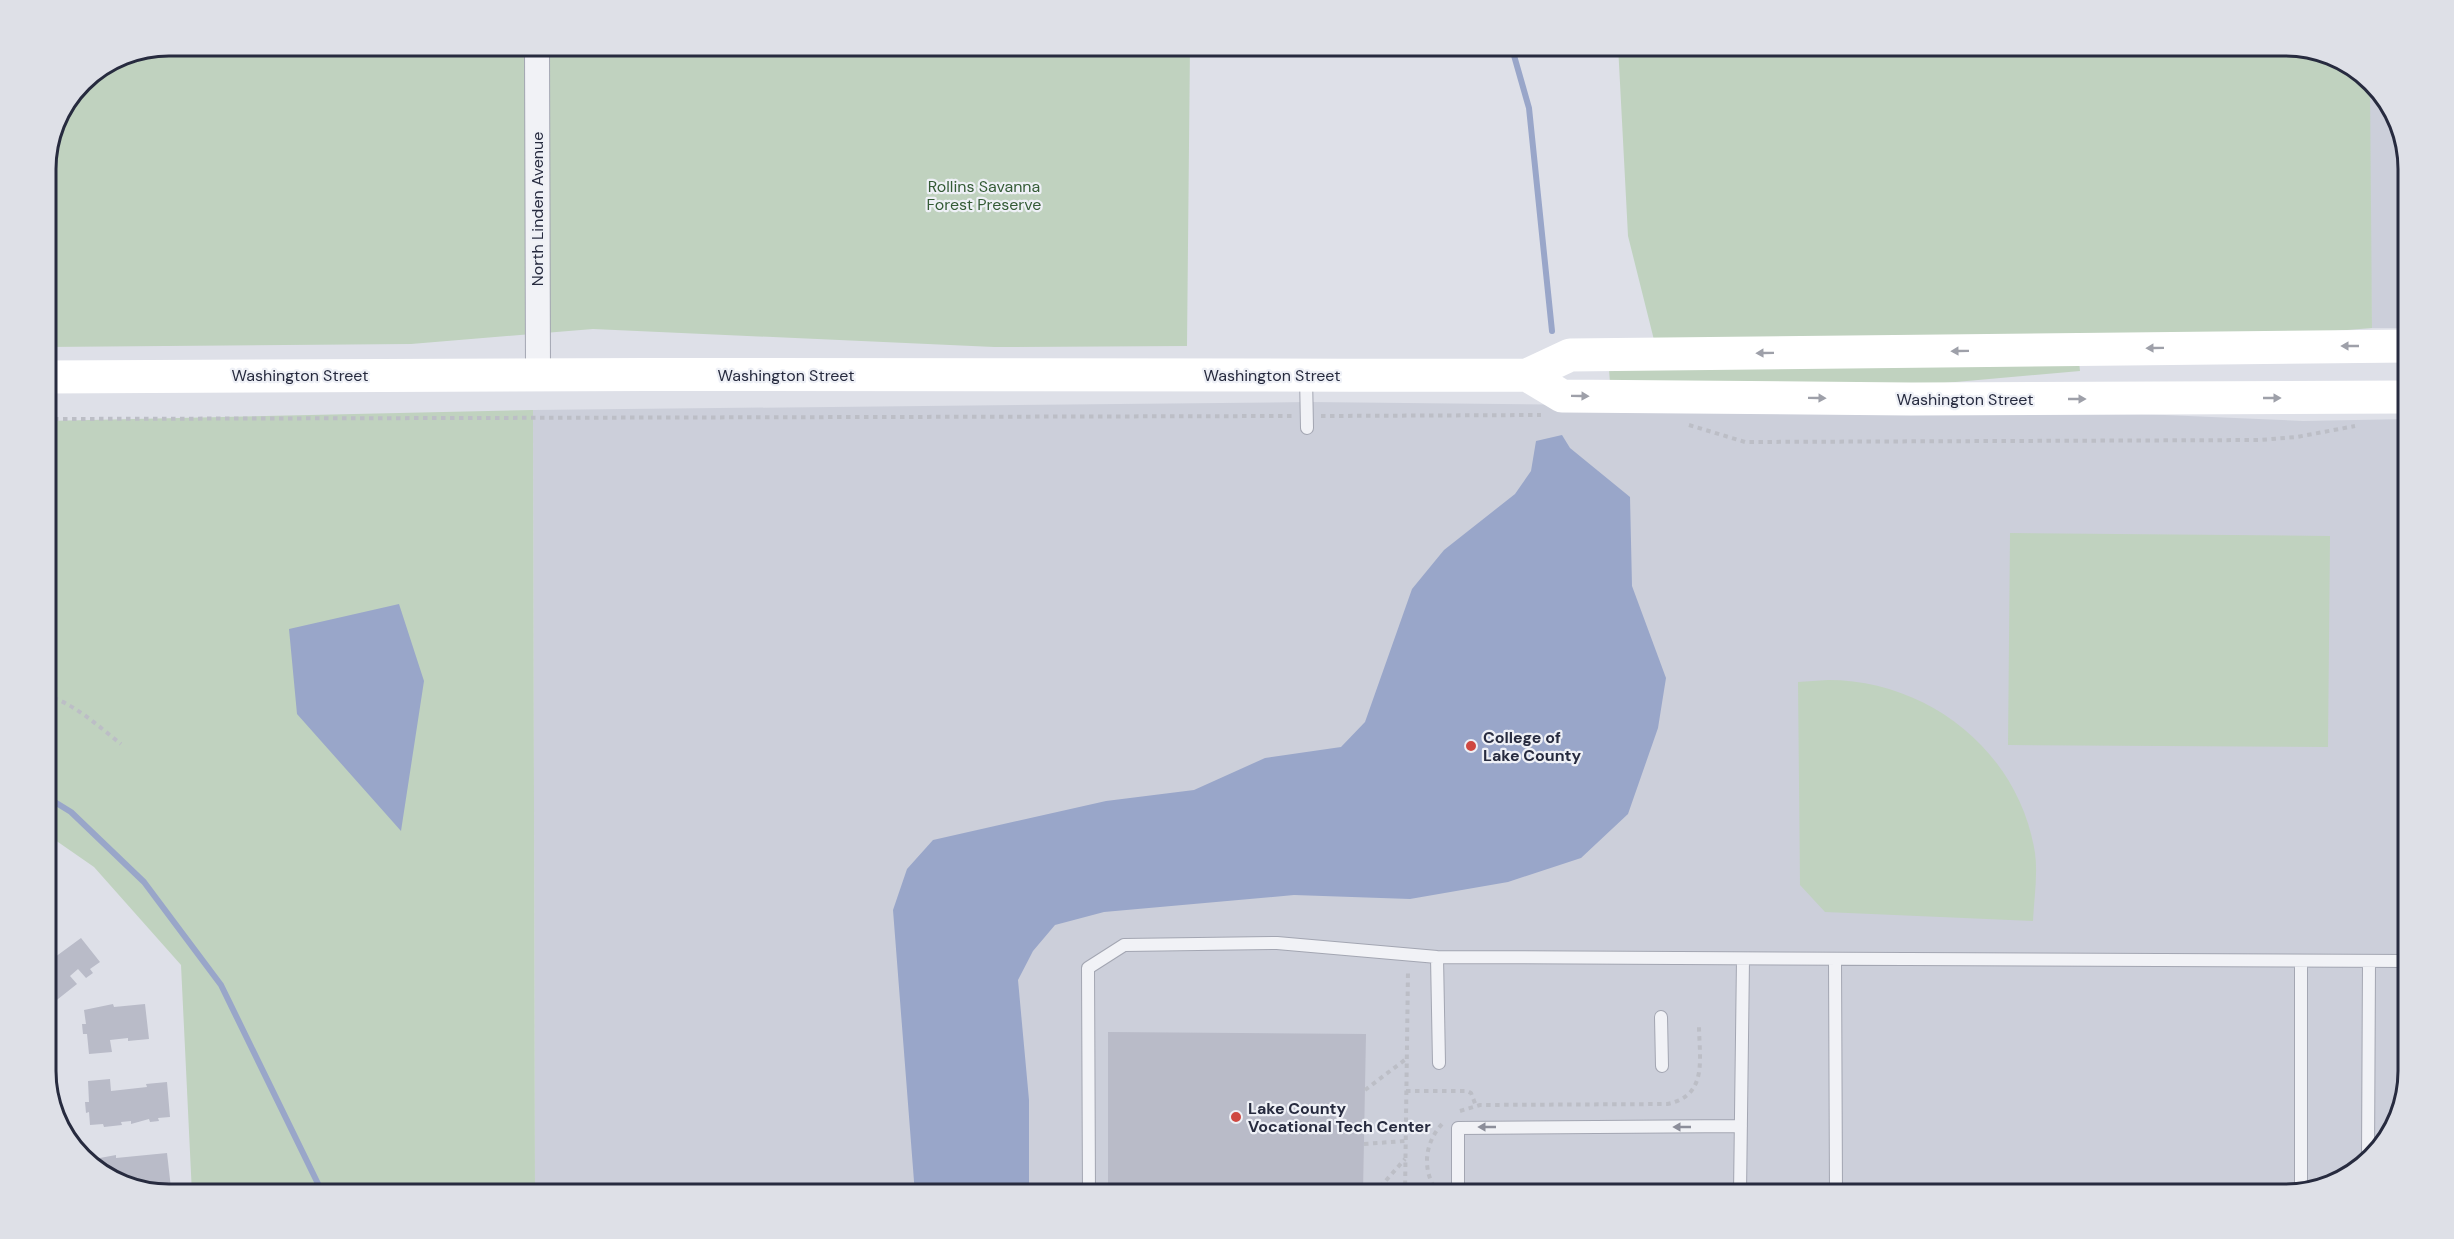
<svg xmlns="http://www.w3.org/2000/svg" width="2454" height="1239" font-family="'DM Sans',sans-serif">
	<rect width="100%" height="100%" fill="#dee0e8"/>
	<path fill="#cccfda" d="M 2367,82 L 2388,100 L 2409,161 L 2409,328 L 2372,328 Z
		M 1309,402 L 2047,410 L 2303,421 L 2409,419 L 2409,1071 L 2396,1125 L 2354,1173 L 2286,1194 L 535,1194 L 533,410 Z"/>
	<path fill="#c0d2bf" d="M 168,45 L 1190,45 L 1187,346 L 994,347 L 593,329 L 411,344 L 45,347 L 45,161 L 58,114 L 81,81 L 121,54 Z
		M 1618,45 L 2286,45 L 2340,58 L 2370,84 L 2372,328 L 2298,334 L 1654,340 L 1628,236 Z
		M 2079,362 L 2080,371 L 1922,385 L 1610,383 L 1609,370 Z
		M 533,410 L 535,1194 L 192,1194 L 181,965 L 94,867 L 45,833 L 45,421 Z
		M 2010,533 L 2330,536 L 2328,747 L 2008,745 Z
		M 1828,680 C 1928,680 2019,751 2035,853 C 2038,875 2034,899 2033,921 L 1825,912 L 1800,885 L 1798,682 Z"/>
	<path fill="#99a6c9" d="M 1562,435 L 1570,448 L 1630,497 L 1632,586 L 1666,678 L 1658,728 L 1628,814 L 1581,858 L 1508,882 L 1410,899 L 1294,895 L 1104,912 L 1055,925 L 1033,951 L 1018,980 L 1029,1100 L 1029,1194 L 915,1194 L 893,910 L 907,869 L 933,840 L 1106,801 L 1194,790 L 1265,758 L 1341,747 L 1365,722 L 1412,589 L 1444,550 L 1515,494 L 1531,471 L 1536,441 Z
		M 399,604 L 424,681 L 401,831 L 297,714 L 289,629 Z"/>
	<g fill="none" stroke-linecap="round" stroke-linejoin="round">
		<path stroke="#99a6c9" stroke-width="6" d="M 1511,45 L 1529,108 L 1552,331
			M 45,796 L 71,812 L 144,882 L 221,985 L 323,1194"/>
	</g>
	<path fill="#b9bbc8" d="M 45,890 L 53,900 L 45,906 Z
		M 81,938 L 100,962 L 90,969 L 93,973 L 86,978 L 78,969 L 70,976 L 77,984 L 53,1003 L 45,993 L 45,953 L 51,960 Z
		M 113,1004 L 114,1007 L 145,1004 L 149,1039 L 128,1041 L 128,1038 L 110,1040 L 112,1052 L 89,1054 L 87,1034 L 83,1034 L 82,1024 L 86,1024 L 84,1010 Z
		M 1108,1032 L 1366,1034 L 1363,1192 L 1362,1194 L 1108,1194 Z
		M 110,1079 L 111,1091 L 147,1087 L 146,1084 L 167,1082 L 170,1117 L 158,1118 L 159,1121 L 150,1122 L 149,1119 L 131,1124 L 131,1121 L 121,1122 L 122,1125 L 104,1127 L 103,1124 L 90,1125 L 89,1112 L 86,1113 L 85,1102 L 89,1102 L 88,1081 Z
		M 167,1153 L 171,1188 L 151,1190 L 150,1186 L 140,1187 L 114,1181 L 89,1160 L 116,1155 L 116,1158 Z"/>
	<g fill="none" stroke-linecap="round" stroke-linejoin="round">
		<defs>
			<path id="service" d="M 1306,376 L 1307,428
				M 1437,957 L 1439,1063
				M 1835,959 L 1836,1194
				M 2301,961 L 2301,1189
				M 1661,1017 L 1662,1066
				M 2368,1158 L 2369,961
				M 1089,1194 L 1088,968 L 1124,945 L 1277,943 L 1437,957 L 2409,961
				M 1458,1194 L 1458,1128 L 1741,1126
				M 1740,1194 L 1743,959"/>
			<path id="minor" d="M 537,45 L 538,373"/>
		</defs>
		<use href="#service" stroke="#a3a6b2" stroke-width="14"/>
		<use href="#minor" stroke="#a3a6b2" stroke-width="26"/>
		<path stroke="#bcbec6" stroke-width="4" stroke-dasharray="4.5 4.5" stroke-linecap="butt" d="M 1321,416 L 1541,415
			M 45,419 L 1293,416
			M 1689,425 L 1745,442 L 2260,440 L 2297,437 L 2355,426
			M 45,695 C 74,703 98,726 121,744
			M 1365,1090 L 1406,1059
			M 1406,1091 L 1467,1091 L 1471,1093 L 1476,1106
			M 1460,1111 L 1480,1105 L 1667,1104 C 1709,1096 1699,1057 1699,1025
			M 1364,1144 L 1405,1141
			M 1374,1194 L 1405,1159
			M 1405,1194 L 1408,970
			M 1439,1194 C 1422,1173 1423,1145 1442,1124"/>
		<use href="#service" stroke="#f1f2f6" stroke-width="12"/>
		<use href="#minor" stroke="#f1f2f6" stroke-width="24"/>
		<path stroke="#fff" stroke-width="33" d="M 1527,375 L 1562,396 L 1911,399 L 2409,397
			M 45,377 C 539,372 1033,376 1527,375 L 1570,355 L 2409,346"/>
	</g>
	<defs><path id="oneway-solid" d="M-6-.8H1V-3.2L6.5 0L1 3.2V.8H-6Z" transform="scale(1.5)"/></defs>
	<g fill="#9ea0a9">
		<use href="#oneway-solid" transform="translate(2350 346) rotate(180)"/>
		<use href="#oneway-solid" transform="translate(2155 348) rotate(179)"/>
		<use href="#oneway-solid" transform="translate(1960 351) rotate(179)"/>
		<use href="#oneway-solid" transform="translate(1765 353) rotate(179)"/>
		<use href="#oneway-solid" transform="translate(1580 396) rotate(1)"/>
		<use href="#oneway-solid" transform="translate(1817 398) rotate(1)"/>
		<use href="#oneway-solid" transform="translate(2272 398)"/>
		<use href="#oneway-solid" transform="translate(2077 399)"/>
	</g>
	<g fill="#8c8e9a">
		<use href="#oneway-solid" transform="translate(1487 1127) rotate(180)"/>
		<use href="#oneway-solid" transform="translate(1682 1127) rotate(180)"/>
	</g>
	<g fill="#cf4841" stroke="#eef0f6" stroke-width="2">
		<circle cx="1471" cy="746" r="6"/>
		<circle cx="1236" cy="1117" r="6"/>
	</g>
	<g text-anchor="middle" stroke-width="4.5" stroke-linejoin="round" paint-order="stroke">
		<g font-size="16" fill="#345b35" stroke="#eef0f6">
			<text x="984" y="192">Rollins Savanna<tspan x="984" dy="18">Forest Preserve</tspan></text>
		</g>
		<g font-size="16" fill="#272b3f" stroke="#eef0f6">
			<text transform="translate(537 209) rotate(-90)" y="6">North Linden Avenue</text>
			<text x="300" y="381">Washington Street</text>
			<text x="786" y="381">Washington Street</text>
			<text x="1272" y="381">Washington Street</text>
			<text x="1965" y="405">Washington Street</text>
		</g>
		<g font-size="16" font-weight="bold" fill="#272b3f" stroke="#eef0f6" text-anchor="start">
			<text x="1483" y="743">College of<tspan x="1483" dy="18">Lake County</tspan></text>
			<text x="1248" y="1114">Lake County<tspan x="1248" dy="18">Vocational Tech Center</tspan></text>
		</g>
	</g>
	<path d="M0 0H2454V1239H0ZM169 56H2285A113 113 0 0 1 2398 169V1071A113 113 0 0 1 2285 1184H169A113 113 0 0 1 56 1071V169A113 113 0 0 1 169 56Z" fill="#dee0e7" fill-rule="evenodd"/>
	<path fill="none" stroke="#272b3f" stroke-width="3" d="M169 56H2285A113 113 0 0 1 2398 169V1071A113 113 0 0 1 2285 1184H169A113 113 0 0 1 56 1071V169A113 113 0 0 1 169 56Z"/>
</svg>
